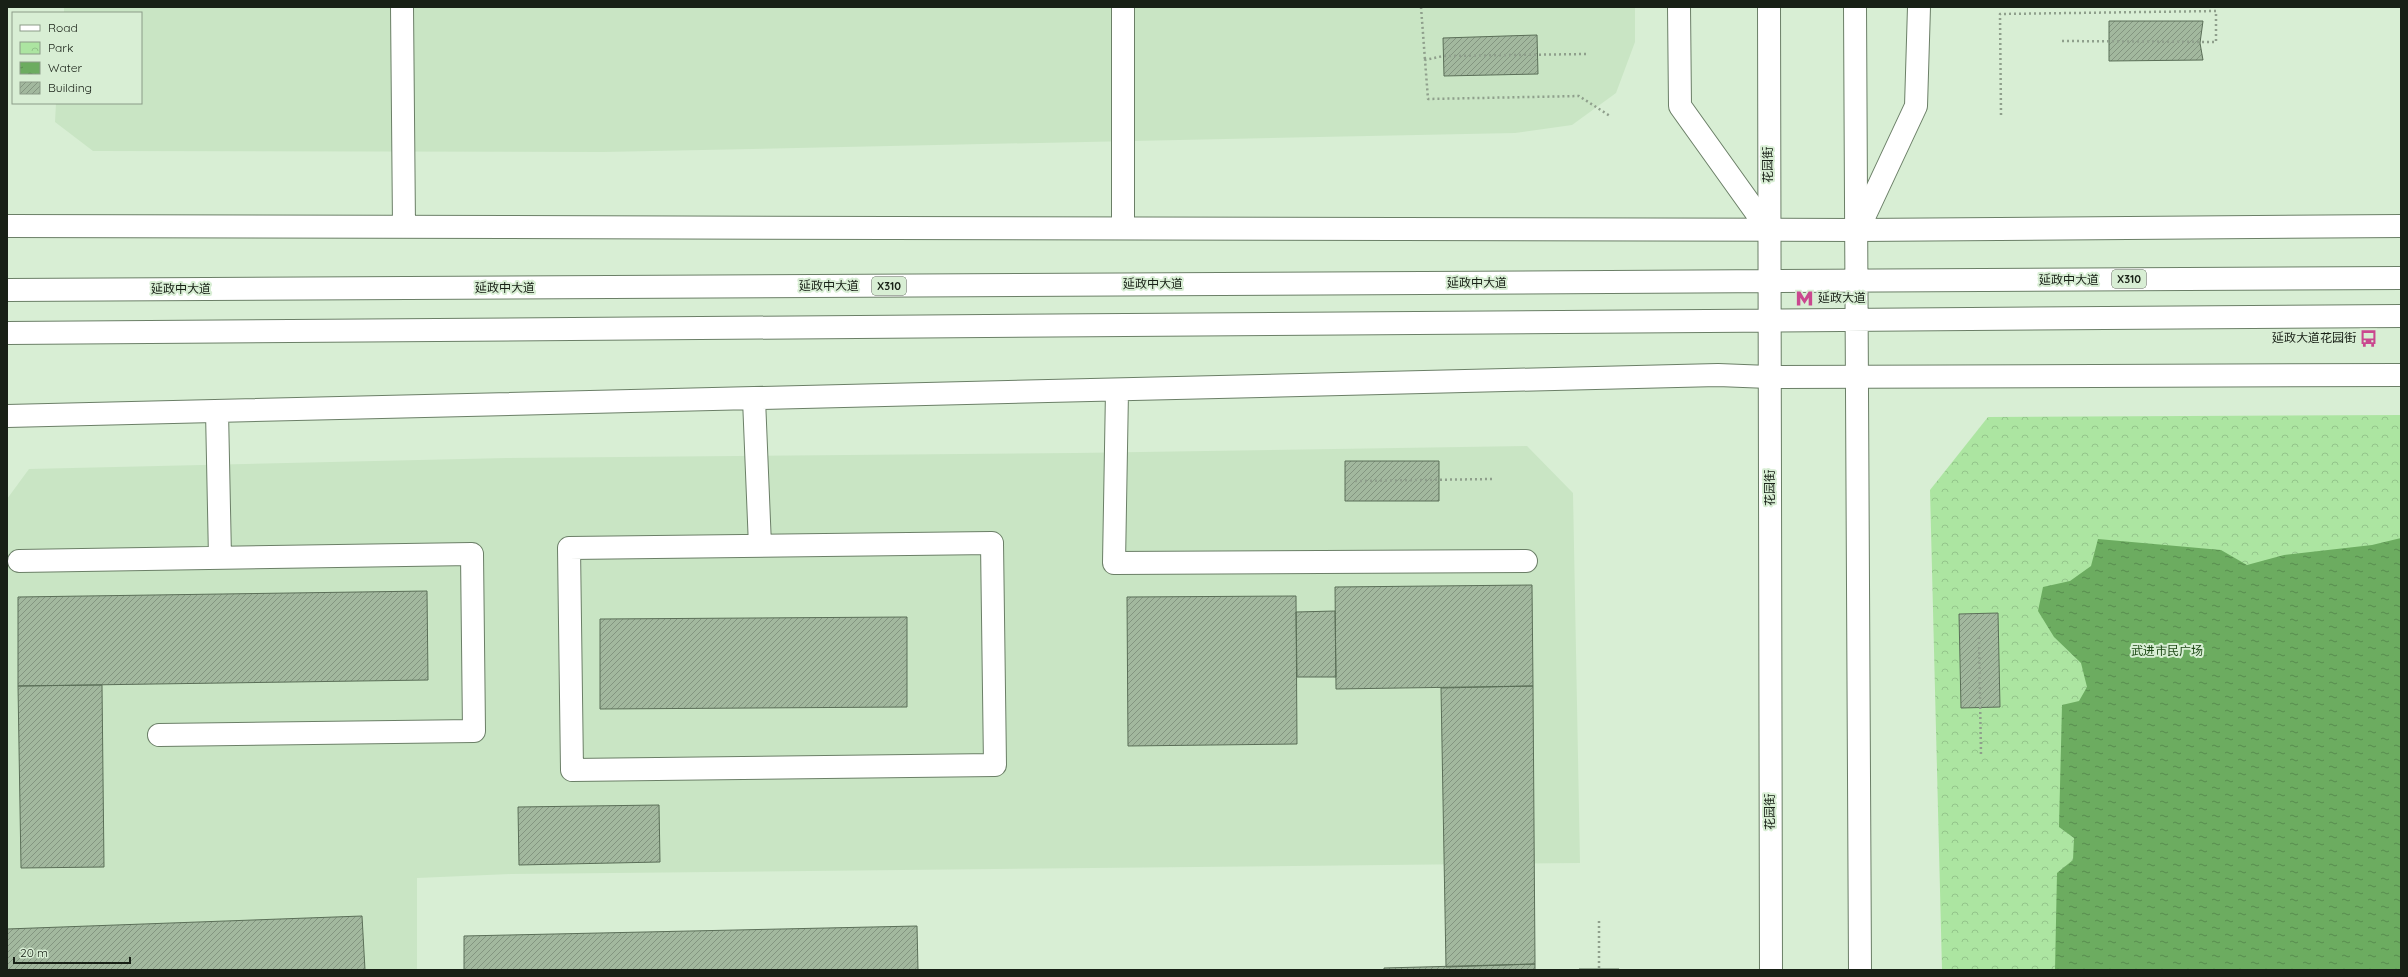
<svg xmlns="http://www.w3.org/2000/svg" width="2408" height="977" font-family="Quicksand,'Noto Sans SC',sans-serif">
	<defs>
		<pattern id="park-crowns" width="20" height="18" patternUnits="userSpaceOnUse"><rect width="20" height="18" fill="#ace5a1"/><path d="M2 6a3 3 0 1 1 6 0M12 15a3 3 0 1 1 6 0" fill="none" stroke="#93c48a"/></pattern>
		<pattern id="water-ripples" width="26" height="14" patternUnits="userSpaceOnUse"><rect width="26" height="14" fill="#6cac60"/><path d="M2 4q2-2 4 0t4 0M15 11q2-2 4 0t4 0" fill="none" stroke="#588c4e"/></pattern>
		<pattern id="building-hatch" width="6" height="6" patternUnits="userSpaceOnUse"><rect width="6" height="6" fill="#a2b89e"/><path d="M-1 1l2-2M0 6l6-6M5 7l2-2" fill="none" stroke="#839580"/></pattern>
	</defs>
	<rect width="100%" height="100%" fill="#d8eed4"/>
	<path fill="#c9e5c4" d="M 64,7 L 1635,7 L 1635,42 L 1616,93 L 1572,125 L 1515,133 L 603,152 L 93,151 L 55,122 L 56,103 L 141,103 L 141,13 L 64,13 Z
		M 1527,446 L 1573,493 L 1580,863 L 511,874 L 417,878 L 417,970 L 7,970 L 7,499 L 29,469 L 507,458 L 1076,453 Z"/>
	<path fill="url(#park-crowns)" d="M 2401,415 L 2401,970 L 1942,970 L 1930,490 L 1988,417 Z"/>
	<path fill="url(#water-ripples)" d="M 2401,538 L 2401,970 L 2055,970 L 2057,873 L 2073,860 L 2074,838 L 2059,827 L 2062,705 L 2079,701 L 2087,687 L 2081,663 L 2054,637 L 2038,611 L 2043,587 L 2070,581 L 2091,566 L 2098,539 L 2221,550 L 2247,565 L 2284,555 L 2372,545 Z"/>
	<path fill="url(#building-hatch)" stroke="#5b6f58" d="M 2109,21 L 2203,21 L 2200,43 L 2203,60 L 2109,61 Z
		M 1537,35 L 1538,74 L 1444,76 L 1443,38 Z
		M 1345,461 L 1439,461 L 1439,501 L 1345,501 Z
		M 1532,585 L 1533,686 L 1336,689 L 1335,587 Z
		M 427,591 L 428,680 L 18,686 L 18,597 Z
		M 1296,596 L 1297,744 L 1128,746 L 1127,597 Z
		M 1335,611 L 1336,677 L 1297,677 L 1296,612 Z
		M 1998,613 L 2000,707 L 1961,708 L 1959,614 Z
		M 907,617 L 907,707 L 600,709 L 600,619 Z
		M 102,685 L 104,867 L 21,868 L 18,686 Z
		M 1533,686 L 1535,964 L 1446,967 L 1441,688 Z
		M 659,805 L 660,862 L 519,865 L 518,807 Z
		M 362,916 L 365,970 L 7,970 L 7,929 Z
		M 917,926 L 918,970 L 464,970 L 464,936 Z
		M 1535,964 L 1535,970 L 1384,970 L 1384,968 Z
		M 1579,969 L 1619,969 L 1619,970 L 1579,970 Z"/>
	<g fill="none" stroke-linecap="round" stroke-linejoin="round">
		<defs>
			<path id="minor" d="M 402,7 L 404,226
				M 1679,7 L 1680,106 L 1768,229
				M 7,226 L 1858,230 L 2401,226
				M 1123,228 L 1123,7
				M 1858,230 L 1916,106 L 1919,7
				M 1117,391 L 1114,563 L 1526,561
				M 754,399 L 760,546
				M 217,411 L 220,558
				M 7,416 L 1718,375 L 1769,377 L 2401,375
				M 992,543 L 995,765 L 572,770 L 569,548 Z
				M 19,561 L 472,554 L 474,731 L 159,735"/>
			<path id="major" d="M 1769,7 L 1771,970
				M 1855,7 L 1860,970
				M 7,290 L 2401,278
				M 7,333 L 2401,316"/>
		</defs>
		<use href="#minor" stroke="#6b7f67" stroke-width="24"/>
		<use href="#major" stroke="#6b7f67" stroke-width="24"/>
		<path stroke="#8f9f8c" stroke-width="2.5" stroke-dasharray="2 3" stroke-linecap="butt" d="M 1421,7 L 1425,60
			M 1586,54 L 1443,56 L 1425,60 L 1428,99 L 1579,96 L 1610,116
			M 2001,115 L 2000,14 L 2216,11 L 2216,42 L 2061,41
			M 1355,481 L 1492,479
			M 1979,637 L 1981,756
			M 1599,921 L 1599,970"/>
		<use href="#minor" stroke="#fff" stroke-width="22"/>
		<use href="#major" stroke="#fff" stroke-width="22"/>
	</g>
	<defs>
		<symbol id="metro-bare" viewBox="-9 -9 18 18"><path d="M-5.5 5V-5H-3L0 0L3-5H5.5V5H3V-.5L0 4L-3-.5V5Z" fill="#ca478f" stroke="#d8eed4" stroke-width="2.5" paint-order="stroke"/></symbol>
		<symbol id="bus-bare" viewBox="-9 -9 18 18"><path d="M-5-6H5V4H4V6H2V4H-2V6H-4V4H-5ZM-3.5-4V0h7V-4ZM-3.5 1.2v1.5H-2V1.2ZM2 1.2v1.5H3.5V1.2Z" fill="#ca478f" stroke="#d8eed4" stroke-width="2.5" paint-order="stroke"/></symbol>
	</defs>
	<g fill-rule="evenodd">
		<use href="#metro-bare" x="1792" y="286" width="25" height="25"/>
		<use href="#bus-bare" x="2356" y="326" width="25" height="25"/>
	</g>
	<g text-anchor="middle" stroke-width="4" stroke-linejoin="round" paint-order="stroke">
		<g fill="#d8eed4" stroke="#525e4f" stroke-width="1">
			<rect x="2112" y="270" width="34" height="18" rx="3"/>
			<rect x="872" y="277" width="34" height="18" rx="3"/>
		</g>
		<g font-size="11" font-weight="bold" fill="#182016">
			<text x="2129" y="283">X310</text>
			<text x="889" y="290">X310</text>
		</g>
		<g font-size="12" fill="#182016" stroke="#d8eed4">
			<text transform="translate(1768 165) rotate(-90)" y="4">花园街</text>
			<text x="2069" y="284">延政中大道</text>
			<text x="1477" y="287">延政中大道</text>
			<text x="1153" y="288">延政中大道</text>
			<text x="829" y="290">延政中大道</text>
			<text x="505" y="292">延政中大道</text>
			<text x="181" y="293">延政中大道</text>
			<text transform="translate(1770 488) rotate(-90)" y="4">花园街</text>
			<text transform="translate(1770 812) rotate(-90)" y="4">花园街</text>
		</g>
		<g font-size="12" fill="#182016" stroke="#d8eed4" text-anchor="start">
			<text x="1818" y="302">延政大道</text>
			<text x="2356" y="342" text-anchor="end">延政大道花园街</text>
		</g>
		<g font-size="12" fill="#1e4916" stroke="#d8eed4">
			<text x="2167" y="655">武进市民广场</text>
		</g>
	</g>
	<rect width="2408" height="977" fill="none" stroke="#182016" stroke-width="16"/>
	<rect x="12" y="12" width="130" height="92" fill="#d8eed4" stroke="#8b9c88"/>
	<rect x="20" y="25" width="20" height="6" fill="#ffffff" stroke="#8b9c88"/>
	<text x="48" y="32" font-size="12" fill="#182016">Road</text>
	<rect x="20" y="42" width="20" height="12" fill="url(#park-crowns)" stroke="#8b9c88"/>
	<text x="48" y="52" font-size="12" fill="#182016">Park</text>
	<rect x="20" y="62" width="20" height="12" fill="url(#water-ripples)" stroke="#8b9c88"/>
	<text x="48" y="72" font-size="12" fill="#182016">Water</text>
	<rect x="20" y="82" width="20" height="12" fill="url(#building-hatch)" stroke="#8b9c88"/>
	<text x="48" y="92" font-size="12" fill="#182016">Building</text>
	<path d="M14 957v6h116v-6" fill="none" stroke="#182016" stroke-width="2"/>
	<text x="20" y="957" font-size="12" fill="#182016" stroke="#d8eed4" stroke-width="3" paint-order="stroke">20 m</text>
</svg>
